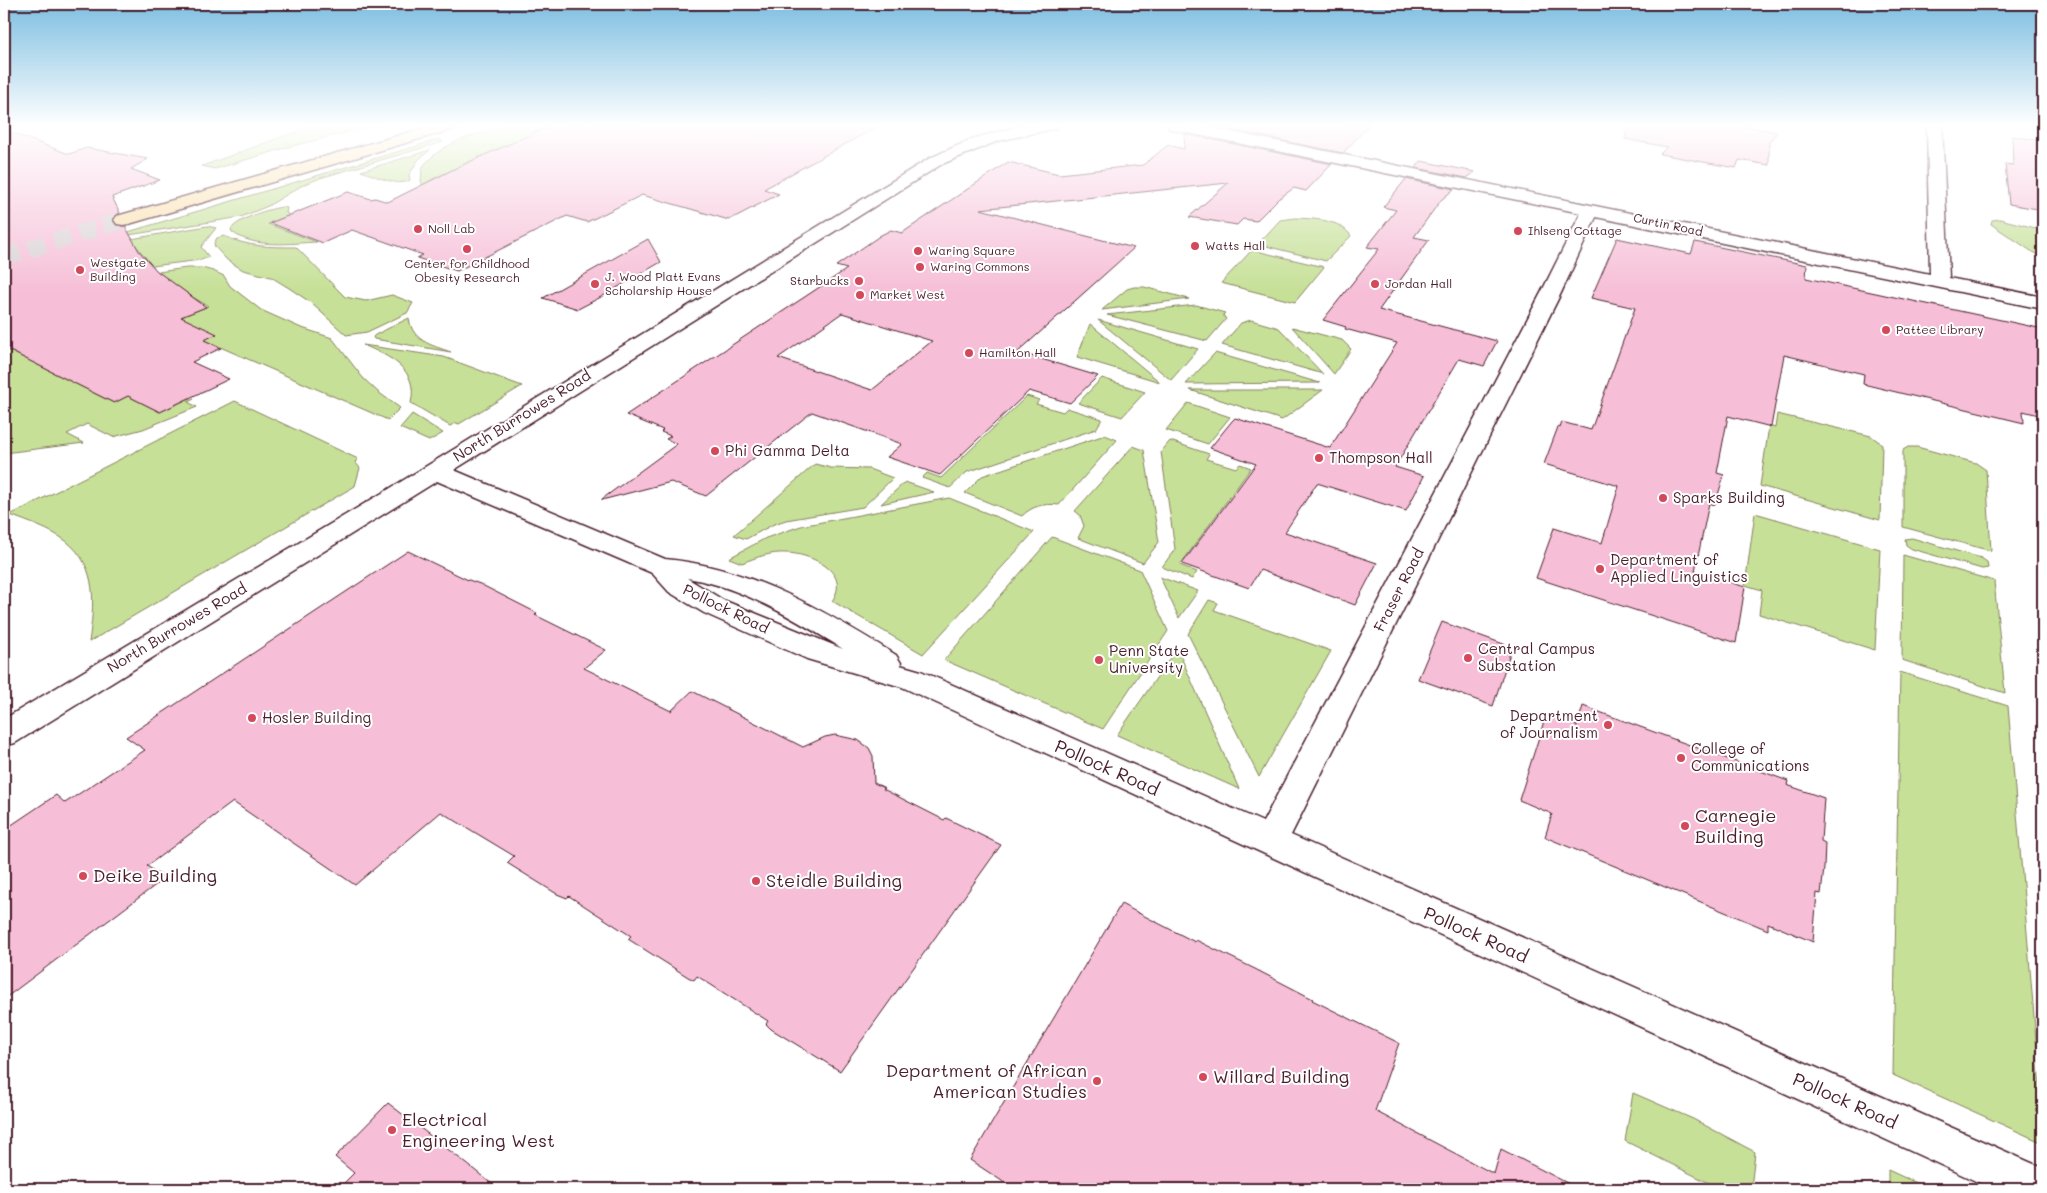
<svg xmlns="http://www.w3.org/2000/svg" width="2047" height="1193" font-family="Mali,sans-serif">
	<rect width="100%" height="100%" fill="#fff"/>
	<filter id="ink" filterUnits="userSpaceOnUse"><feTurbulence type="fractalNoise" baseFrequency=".02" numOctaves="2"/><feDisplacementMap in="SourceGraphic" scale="10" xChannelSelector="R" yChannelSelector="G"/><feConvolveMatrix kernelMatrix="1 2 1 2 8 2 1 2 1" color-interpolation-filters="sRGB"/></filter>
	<g filter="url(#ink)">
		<path fill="#c6e097" stroke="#888061" d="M 314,125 L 378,125 L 292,146 L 215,169 L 202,166 Z
			M 509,125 L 567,125 L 505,146 L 431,180 L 427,189 L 421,182 L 422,168 C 442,140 479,134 509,125 Z
			M 440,139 L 443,142 L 320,178 L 301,186 L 268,206 L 241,217 L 129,235 L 128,232 Z
			M 430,150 L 418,160 L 409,175 L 410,180 C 398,188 374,175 361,171 Z
			M 284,207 L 287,208 L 286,213 L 290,215 L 268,224 L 317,242 C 291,243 255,249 232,232 L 231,229 C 240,218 270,208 284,207 Z
			M 1296,218 C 1315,219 1340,219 1351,236 L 1326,261 L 1258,244 L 1280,220 Z
			M 2000,219 L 2043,230 L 2043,259 L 1991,224 L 1992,220 Z
			M 207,226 L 216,228 L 201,247 L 209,257 L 201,260 L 152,266 L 131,239 Z
			M 224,236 C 249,247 268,247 296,247 L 345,297 L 366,301 L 392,295 L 413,303 L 407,313 L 367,332 L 346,335 L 310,302 L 289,288 L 271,277 L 243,270 L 227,260 L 215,247 L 214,243 L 217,238 Z
			M 1252,250 L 1324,267 L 1295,302 L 1221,283 Z
			M 187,268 L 202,268 L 213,271 L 224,276 L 230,286 L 261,310 L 299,327 L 332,338 L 363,378 L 378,392 L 400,408 L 388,420 L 204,340 L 216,334 L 169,322 L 208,306 L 189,295 L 158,272 Z
			M 1134,287 L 1144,287 L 1189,299 L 1102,310 L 1127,289 Z
			M 1196,305 L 1225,313 L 1223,315 L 1226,319 L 1207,341 L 1107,315 Z
			M 409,318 C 412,341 431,345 451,352 L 374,339 L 373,337 L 375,335 Z
			M 1098,320 L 1198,349 L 1171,380 Z
			M 1251,320 L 1279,328 L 1323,374 L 1222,345 L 1241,323 Z
			M 1090,324 L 1160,382 L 1077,357 Z
			M 1292,327 L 1342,340 L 1351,349 L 1334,374 Z
			M 363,345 L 444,357 L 522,386 L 459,424 L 456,423 L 450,426 L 411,403 C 419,369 389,356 363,345 Z
			M 4,348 L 114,403 L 128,396 L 160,412 L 190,398 L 194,399 L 188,402 L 197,407 L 143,429 L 113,437 L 87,424 L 67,434 L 84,443 L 4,453 Z
			M 1215,353 L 1320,383 L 1186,384 Z
			M 1102,378 L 1145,392 L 1122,417 L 1078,403 Z
			M 1190,390 L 1323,390 L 1282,420 Z
			M 1027,396 L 1039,400 L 1036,404 L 1063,412 L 1067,408 L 1102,419 L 1096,429 L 967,472 L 950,488 L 922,478 L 927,473 L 941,478 Z
			M 235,401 L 358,459 L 355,462 L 360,468 L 355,486 L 89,642 C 94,606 99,567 66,541 C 50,529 28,522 10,515 Z
			M 1188,403 L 1230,417 L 1208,444 L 1166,430 Z
			M 412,414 L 443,433 L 429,441 L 400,428 Z
			M 1777,414 L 1871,436 L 1882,444 L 1880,520 L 1760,486 L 1769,426 L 1775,428 Z
			M 1105,435 L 1117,440 L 1059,505 C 1044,503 1032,506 1022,516 L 965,493 L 982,476 Z
			M 1170,441 L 1209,454 L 1206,459 L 1236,468 L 1240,464 L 1251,468 L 1180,565 L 1197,572 L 1192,579 L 1162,567 L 1175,549 L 1161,452 Z
			M 1133,446 L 1144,450 L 1159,542 L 1143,563 L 1078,538 L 1084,526 L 1080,515 L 1075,511 Z
			M 1908,447 L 1917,447 L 1976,463 L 1986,470 L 1991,551 L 1903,527 L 1903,450 Z
			M 815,464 L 831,468 L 869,469 L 893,478 L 863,507 L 786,520 L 774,524 L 746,539 L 734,535 Z
			M 905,482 L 934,492 L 881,504 Z
			M 949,498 L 1034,532 L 923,654 L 832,601 C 852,572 811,554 787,553 C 771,552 757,557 742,563 L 729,558 L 766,538 L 801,526 Z
			M 1755,513 L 1880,549 L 1875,650 L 1759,614 L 1762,590 L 1745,585 Z
			M 1052,537 L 1140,570 L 1168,631 L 1103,729 L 944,660 Z
			M 1912,538 L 1981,558 L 1987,562 L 1988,568 L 1982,569 L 1912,549 L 1906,545 L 1905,539 Z
			M 1903,555 L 1994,581 L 2005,693 L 1902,660 Z
			M 1160,577 L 1198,591 L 1179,618 Z
			M 1209,600 L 1218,603 L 1214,610 L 1331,651 L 1259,777 L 1188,634 Z
			M 1177,648 L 1239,789 L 1117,735 Z
			M 1900,672 L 2008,706 L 2043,1124 L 2043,1143 L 1893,1075 Z
			M 1633,1093 L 1693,1119 L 1755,1152 L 1751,1189 L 1721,1189 L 1625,1141 Z
			M 1888,1170 L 1929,1189 L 1888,1189 Z"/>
		<path fill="#f6bfd7" stroke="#4a1f2b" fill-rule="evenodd" d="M 552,125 L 880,125 L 764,189 L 779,194 L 729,220 L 642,195 L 587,222 L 567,216 L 457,271 L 417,258 L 423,255 L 352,230 L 323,243 L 270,223 L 348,192 L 371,199 L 375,198 L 388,202 L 458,167 Z
			M 1208,125 L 1369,125 L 1343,153 Z
			M 1627,125 L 1739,125 L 1777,132 L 1769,142 L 1769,165 L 1739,160 L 1736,168 L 1660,154 L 1667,147 L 1625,139 Z
			M 4,130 L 69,154 L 87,148 L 148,159 L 131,169 L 160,180 L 112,197 L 120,213 L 116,215 L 112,221 L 117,226 L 125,226 L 139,251 L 157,271 L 206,307 L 181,317 L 217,334 L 204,340 L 221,348 L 192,362 L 229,379 L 160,412 L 128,396 L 114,403 L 4,348 Z
			M 1185,134 L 1332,164 L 1306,191 L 1294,188 L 1278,199 L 1256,221 L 1243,219 L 1237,225 L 1189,217 L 1228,183 L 980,209 L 1134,248 L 1018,352 L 1098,376 L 1070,403 L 1029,391 L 940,475 L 887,457 L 902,444 L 812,412 L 706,496 L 671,482 L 602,500 L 602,499 L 677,444 L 666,439 L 671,436 L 661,432 L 663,430 L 626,415 L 847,269 L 836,266 L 881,235 L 891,230 L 902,233 L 1008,162 L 1059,174 L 1143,165 L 1168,145 L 1184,149 ZM 842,313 L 932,341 L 872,390 L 778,358 Z
			M 2012,136 L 2043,141 L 2043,210 L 2009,204 L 2005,164 L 2013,165 Z
			M 1421,161 L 1475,172 L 1467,178 L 1416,168 Z
			M 1406,179 L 1454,189 L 1441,200 L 1414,237 L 1429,240 L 1379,310 L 1497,341 L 1484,366 L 1459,359 L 1395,467 L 1424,476 L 1406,511 L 1317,483 L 1285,532 L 1377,563 L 1355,605 L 1260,570 L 1249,588 L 1182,564 L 1256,464 L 1210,448 L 1232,421 L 1235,418 L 1330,448 L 1397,343 L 1345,329 L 1346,327 L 1323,320 L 1379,249 L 1367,247 L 1396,210 L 1383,207 Z
			M 1617,238 L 1691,254 L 1695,242 L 1807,265 L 1806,278 L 2043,329 L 2043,416 L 2023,411 L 2024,423 L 1863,384 L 1864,374 L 1784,355 L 1771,427 L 1728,416 L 1717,473 L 1724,475 L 1715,505 L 1709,503 L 1695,571 L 1745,587 L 1736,643 L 1536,578 L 1554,528 L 1602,543 L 1619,486 L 1544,464 L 1558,427 L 1560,428 L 1562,422 L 1591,430 L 1635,308 L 1591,298 Z
			M 648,239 L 661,262 L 601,297 L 578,309 L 543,298 Z
			M 408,551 L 466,579 L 480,584 L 537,613 L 535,615 L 606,650 L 584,668 L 671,711 L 692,691 L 803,747 L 825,737 L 835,735 L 858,740 L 869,748 L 873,756 L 874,783 L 885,788 L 883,789 L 944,820 L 946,818 L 1001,845 L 840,1071 L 771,1029 L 766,1024 L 768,1021 L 697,976 L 694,980 L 688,977 L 628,939 L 631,936 L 569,896 L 567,898 L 557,894 L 507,863 L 514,856 L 441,812 L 355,885 L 233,802 L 147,866 L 165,878 L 4,999 L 4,830 L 56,795 L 65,803 L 145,750 L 126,737 Z
			M 1442,622 L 1512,647 L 1493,706 L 1418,679 Z
			M 1583,706 L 1788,781 L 1787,785 L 1824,798 L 1821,841 L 1825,843 L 1824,868 L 1821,894 L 1817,893 L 1813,942 L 1768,923 L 1768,930 L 1545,837 L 1552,814 L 1519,800 L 1546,715 L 1577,726 Z
			M 1121,904 L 1195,942 L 1196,940 L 1255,969 L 1313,999 L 1312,1000 L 1399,1043 L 1375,1111 L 1494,1174 L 1501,1149 L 1579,1189 L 1014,1189 L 970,1160 Z
			M 388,1103 L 467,1164 L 498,1189 L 338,1189 L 354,1173 L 335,1157 Z"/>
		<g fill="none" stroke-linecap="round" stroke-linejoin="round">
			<path stroke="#dbd2d5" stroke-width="17" stroke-dasharray="17 9" stroke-linecap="butt" d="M 4,257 L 123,220"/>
			<defs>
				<path id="street" d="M 1023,125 L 1059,125 L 1057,128 L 998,141 L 942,164 L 454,470 L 665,559 C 751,567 825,611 896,655 L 901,663 L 900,665 L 921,671 L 1263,822 L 1541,293 L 1581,213 L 1174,130 L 1169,128 L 1167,125 L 1197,125 L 1930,274 L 1927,125 L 1942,125 L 1949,278 L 2043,297 L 2043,309 L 1596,217 L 1561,293 L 1291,835 L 2043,1168 L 2043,1189 L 1993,1189 L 902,687 L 807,659 L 704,613 L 669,592 L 652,573 L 437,481 L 15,743 L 4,746 L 4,719 L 389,489 L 930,158 L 972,139 ZM 687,578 C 743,587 796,620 843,649 L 723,600 Z"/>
				<path id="primary" d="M 435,125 L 459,125 L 457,128 L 129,224 L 123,225 L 117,224 L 114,220 L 117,216 Z"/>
			</defs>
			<use href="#street" stroke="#4a1f2b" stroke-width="3"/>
			<use href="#primary" stroke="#4a1f2b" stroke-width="3"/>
			<use href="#street" fill="#fff" fill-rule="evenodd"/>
			<use href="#primary" fill="#f9deab" fill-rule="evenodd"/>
		</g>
	</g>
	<linearGradient id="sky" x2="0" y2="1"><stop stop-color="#7dbee1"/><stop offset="0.43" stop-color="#fff"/><stop offset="1" stop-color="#fff" stop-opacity="0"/></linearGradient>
	<rect width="2047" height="292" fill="url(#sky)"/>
	<g fill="#d1495b" stroke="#fff" stroke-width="2">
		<circle cx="418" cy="229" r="5"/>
		<circle cx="1518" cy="231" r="5"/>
		<circle cx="1195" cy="246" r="5"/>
		<circle cx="467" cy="249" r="5"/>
		<circle cx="918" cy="251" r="5"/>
		<circle cx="920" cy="267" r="5"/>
		<circle cx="80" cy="270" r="5"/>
		<circle cx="859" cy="281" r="5"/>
		<circle cx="595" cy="284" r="5"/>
		<circle cx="1375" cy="284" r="5"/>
		<circle cx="860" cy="295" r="5"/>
		<circle cx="1886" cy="330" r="5"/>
		<circle cx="969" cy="353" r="5"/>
		<circle cx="715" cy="451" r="5"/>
		<circle cx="1319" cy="458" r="5"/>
		<circle cx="1663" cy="498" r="5"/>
		<circle cx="1600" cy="569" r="5"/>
		<circle cx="1468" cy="658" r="5"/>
		<circle cx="1099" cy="660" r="5"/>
		<circle cx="252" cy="718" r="5"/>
		<circle cx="1608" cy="725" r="5"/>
		<circle cx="1681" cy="758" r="5"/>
		<circle cx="1685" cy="826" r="5"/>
		<circle cx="83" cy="876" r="5"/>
		<circle cx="756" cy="881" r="5"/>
		<circle cx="1203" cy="1077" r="5"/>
		<circle cx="1097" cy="1081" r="5"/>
		<circle cx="392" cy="1130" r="5"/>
	</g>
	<g text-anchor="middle" stroke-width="4" stroke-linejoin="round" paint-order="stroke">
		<g font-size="12" fill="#4a1f2b" stroke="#fff">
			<text transform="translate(1668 225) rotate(12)" y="4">Curtin Road</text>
		</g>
		<g font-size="12" fill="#4a1f2b" stroke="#fff" text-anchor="start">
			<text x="428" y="233">Noll Lab</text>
			<text x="1528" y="235">Ihlseng Cottage</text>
			<text x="1205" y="250">Watts Hall</text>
			<text x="928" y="255">Waring Square</text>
			<text x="90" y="267">Westgate<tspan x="90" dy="14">Building</tspan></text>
			<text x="467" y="268" text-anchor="middle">Center for Childhood<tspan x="467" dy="14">Obesity Research</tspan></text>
			<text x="930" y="271">Waring Commons</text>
			<text x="605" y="281">J. Wood Platt Evans<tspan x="605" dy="14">Scholarship House</tspan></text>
			<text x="849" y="285" text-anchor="end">Starbucks</text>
			<text x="1385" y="288">Jordan Hall</text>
			<text x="870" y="299">Market West</text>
			<text x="1896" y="334">Pattee Library</text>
			<text x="979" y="357">Hamilton Hall</text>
		</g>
		<g font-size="15" fill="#4a1f2b" stroke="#fff">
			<text transform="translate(522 416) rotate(-32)" y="5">North Burrowes Road</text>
			<text transform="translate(1399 590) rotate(-63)" y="5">Fraser Road</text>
			<text transform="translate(726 609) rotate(26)" y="5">Pollock Road</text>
			<text transform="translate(177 628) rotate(-31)" y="5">North Burrowes Road</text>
		</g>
		<g font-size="15" fill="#4a1f2b" stroke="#fff" text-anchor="start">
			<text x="725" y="456">Phi Gamma Delta</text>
			<text x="1329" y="463">Thompson Hall</text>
			<text x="1673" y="503">Sparks Building</text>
			<text x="1610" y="565">Department of<tspan x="1610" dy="17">Applied Linguistics</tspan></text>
			<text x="1478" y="654">Central Campus<tspan x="1478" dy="17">Substation</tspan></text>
			<text x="1109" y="656">Penn State<tspan x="1109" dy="17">University</tspan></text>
			<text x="1598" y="721" text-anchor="end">Department<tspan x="1598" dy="17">of Journalism</tspan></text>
			<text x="262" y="723">Hosler Building</text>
			<text x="1691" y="754">College of<tspan x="1691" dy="17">Communications</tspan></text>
		</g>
		<g font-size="18" fill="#4a1f2b" stroke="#fff">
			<text transform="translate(1107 768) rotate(24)" y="6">Pollock Road</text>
			<text transform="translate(1476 935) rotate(24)" y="6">Pollock Road</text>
			<text transform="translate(1845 1101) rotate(24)" y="6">Pollock Road</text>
		</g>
		<g font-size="18" fill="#4a1f2b" stroke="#fff" text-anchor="start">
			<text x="1695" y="822">Carnegie<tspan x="1695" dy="21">Building</tspan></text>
			<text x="93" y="882">Deike Building</text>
			<text x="766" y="887">Steidle Building</text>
			<text x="1087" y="1077" text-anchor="end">Department of African<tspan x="1087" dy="21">American Studies</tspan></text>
			<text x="1213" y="1083">Willard Building</text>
			<text x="402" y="1126">Electrical<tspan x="402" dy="21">Engineering West</tspan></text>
		</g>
	</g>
	<rect width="2047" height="1193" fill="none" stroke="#fff" stroke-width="20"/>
	<rect x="10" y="10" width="2027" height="1173" fill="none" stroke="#4a1f2b" stroke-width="2" filter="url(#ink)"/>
</svg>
